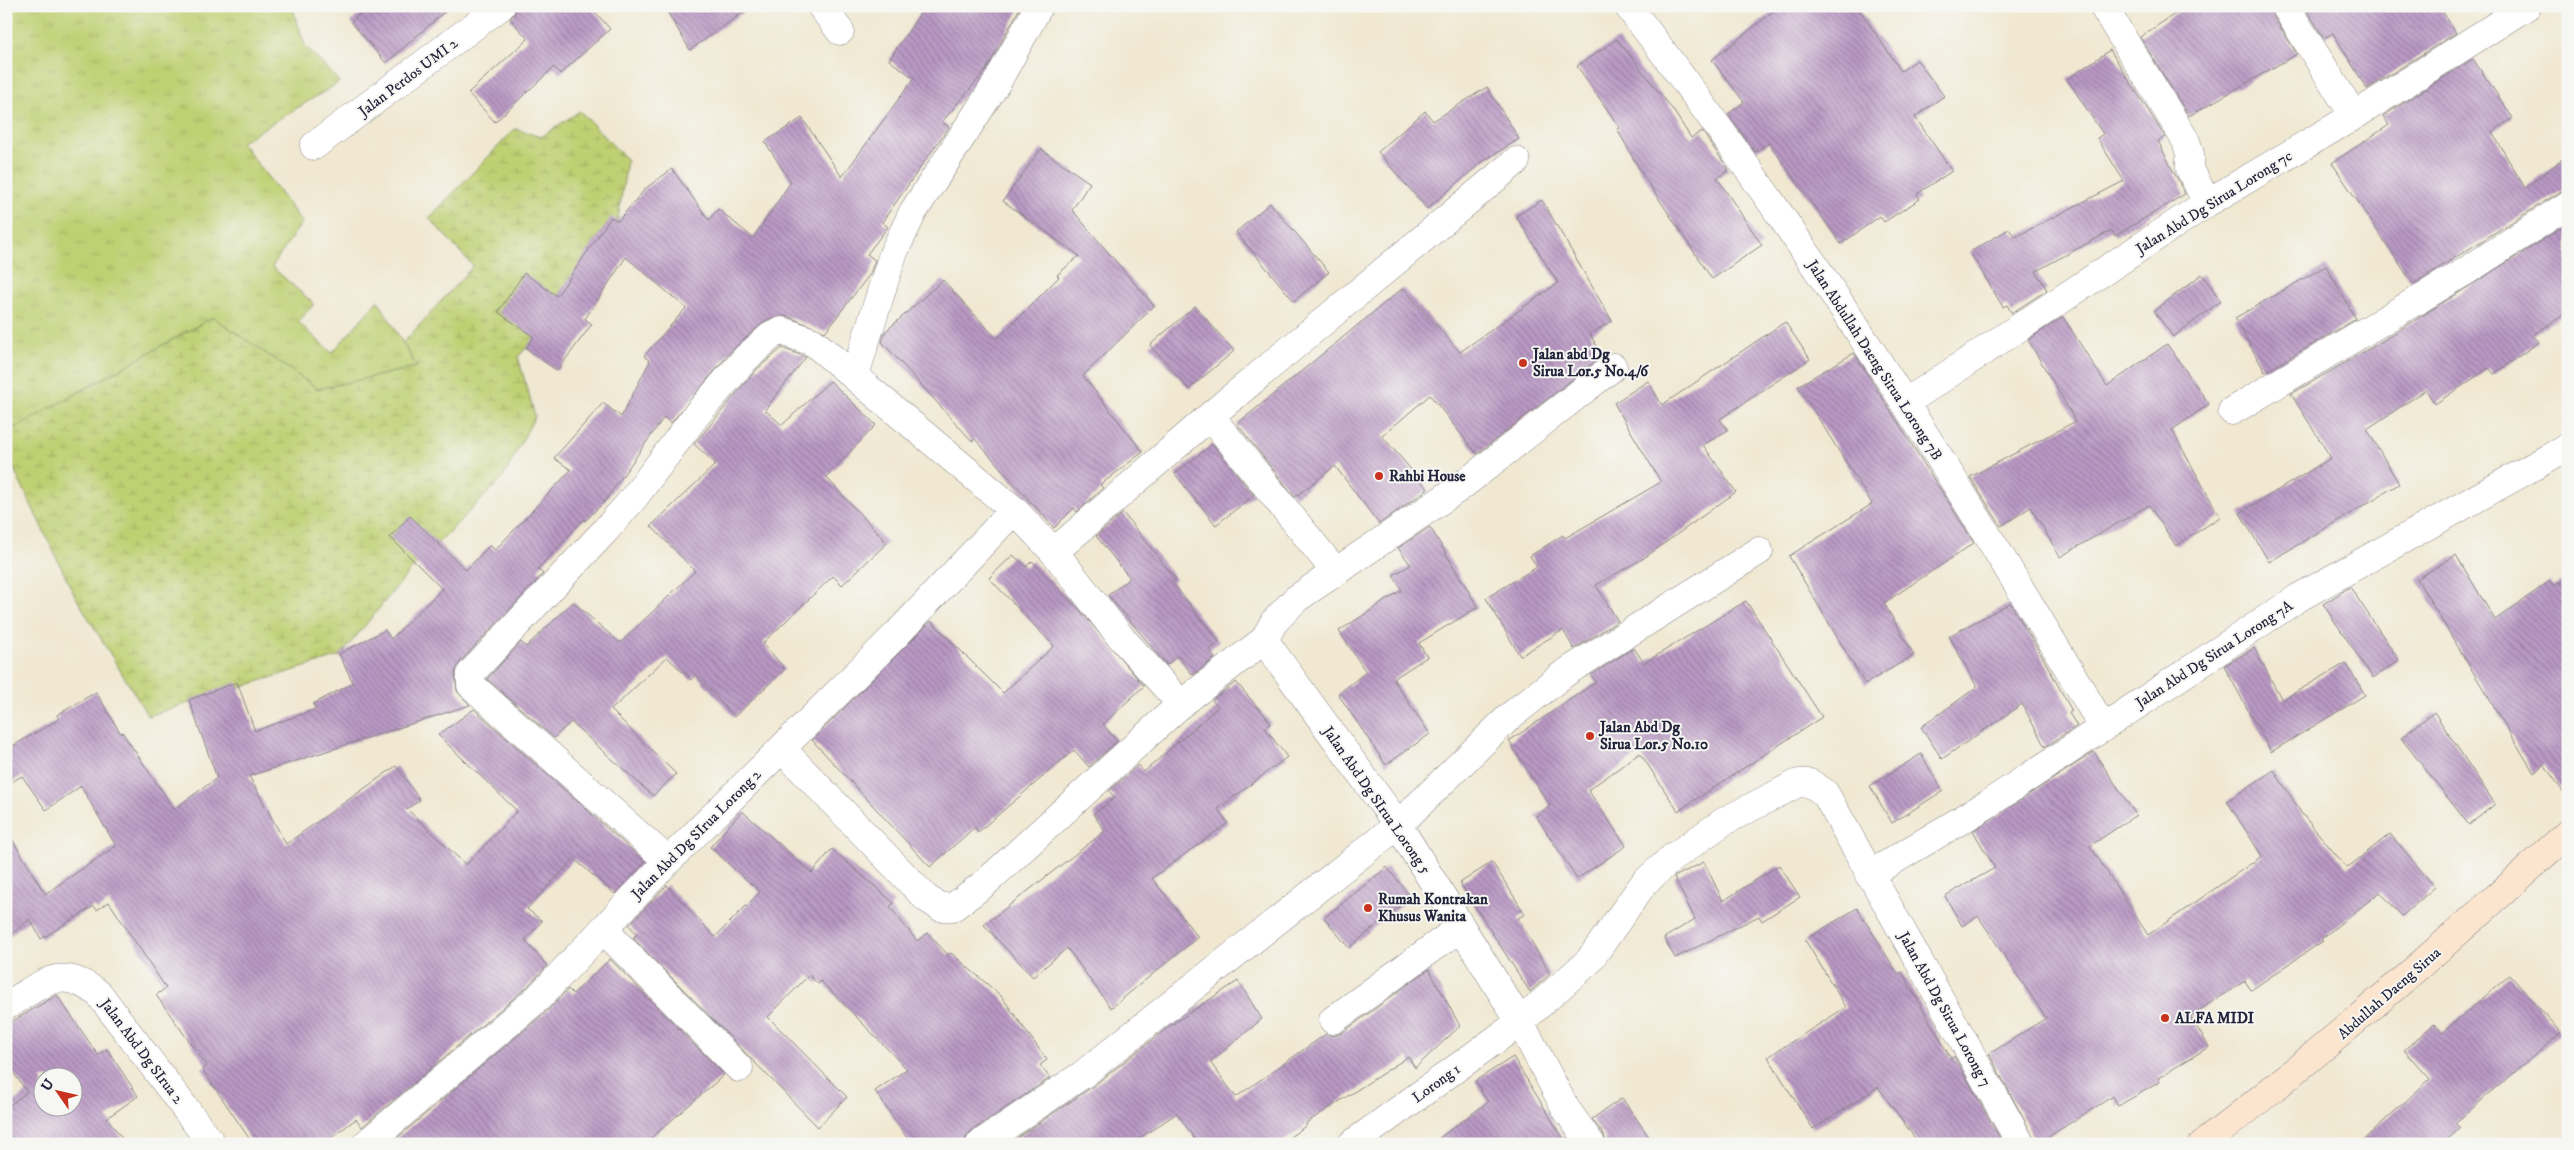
<svg xmlns="http://www.w3.org/2000/svg" width="2574" height="1150" font-family="'IM FELL DW Pica',serif">
	<defs>
		<pattern id="grass-tufts" width="24" height="20" patternUnits="userSpaceOnUse" patternTransform="scale(1.25)"><rect width="24" height="20" fill="#bfd073"/><path d="M3 7l-1-3M5 7V3M7 7l1-3M15 17l-1-3M17 17v-4M19 17l1-3" fill="none" stroke="#a4b264"/></pattern>
		<pattern id="wetland-marsh" width="20" height="14" patternUnits="userSpaceOnUse" patternTransform="scale(1.25)"><rect width="20" height="14" fill="#bfd073"/><path d="M1 5h8M5 5V1M11 12h8M15 12V8" fill="none" stroke="#a4b264"/></pattern>
		<pattern id="building-back-hatch" width="6" height="6" patternUnits="userSpaceOnUse" patternTransform="scale(1.25)"><rect width="6" height="6" fill="#ba99c4"/><path d="M-1 5l2 2M0 0l6 6M5-1l2 2" fill="none" stroke="#977ca0"/></pattern>
	</defs>
	<rect width="100%" height="100%" fill="#f6f6f2"/>
	<filter id="ink" filterUnits="userSpaceOnUse"><feTurbulence type="fractalNoise" baseFrequency=".02" numOctaves="2"/><feDisplacementMap in="SourceGraphic" scale="10" xChannelSelector="R" yChannelSelector="G"/><feConvolveMatrix kernelMatrix="1 2 1 2 8 2 1 2 1" color-interpolation-filters="sRGB"/></filter>
	<filter id="wash" filterUnits="userSpaceOnUse"><feTurbulence type="fractalNoise" baseFrequency=".0096" numOctaves="4" result="noise"/><feDisplacementMap in="SourceGraphic" scale="20" xChannelSelector="R" yChannelSelector="G"/><feGaussianBlur stdDeviation="1.12" result="paint"/><feColorMatrix in="noise" values="0 0 0 0 0 0 0 0 0 0 0 0 0 0 0 0 0 1.4 0 .05"/><feComposite in="paint" operator="in"/></filter>
	<g filter="url(#wash)">
		<rect width="100%" height="100%" fill="#f0e8d1"/>
		<path fill="url(#grass-tufts)" stroke="#707957" d="M 6,6 L 87,6 L 88,9 L 93,6 L 292,6 L 305,46 L 340,82 L 241,142 L 302,222 L 272,267 L 314,304 L 298,322 L 332,353 L 378,300 L 417,367 L 318,389 L 213,317 L 6,433 Z"/>
		<path fill="url(#wetland-marsh)" stroke="#707957" d="M 580,111 L 627,160 L 618,219 L 574,295 L 518,357 L 535,416 L 503,478 L 409,572 L 340,656 L 148,716 L 75,596 L 6,453 L 6,433 L 213,317 L 318,389 L 417,367 L 403,343 L 473,266 L 429,218 L 515,129 L 541,137 Z"/>
		<g id="blocks">
			<path fill="url(#building-back-hatch)" fill-rule="evenodd" d="M 369,6 L 451,6 L 386,63 L 351,22 Z
				M 516,6 L 590,6 L 610,29 L 560,74 L 554,67 L 495,122 L 468,93 L 528,39 L 510,19 L 515,13 Z
				M 664,6 L 752,6 L 690,50 Z
				M 925,6 L 1021,6 L 986,70 L 942,122 L 949,127 L 882,222 L 888,227 L 867,254 L 875,260 L 870,274 L 825,332 L 787,316 L 768,319 L 734,348 L 671,423 L 664,417 L 605,501 L 585,521 L 584,519 L 538,569 L 543,574 L 460,662 L 455,673 L 457,691 L 470,705 L 249,776 L 286,844 L 396,766 L 420,800 L 407,809 L 466,865 L 517,811 L 438,735 L 474,709 L 645,862 L 615,894 L 574,859 L 527,909 L 542,921 L 525,940 L 547,966 L 527,987 L 362,1127 L 356,1119 L 323,1144 L 253,1144 L 202,1069 L 207,1066 L 156,995 L 166,988 L 109,902 L 97,910 L 94,906 L 41,939 L 30,919 L 6,939 L 6,829 L 45,894 L 116,846 L 81,786 L 46,810 L 22,776 L 6,785 L 6,750 L 59,719 L 57,715 L 96,692 L 121,734 L 122,732 L 174,809 L 217,778 L 189,700 L 237,682 L 255,731 L 316,709 L 313,704 L 353,683 L 339,654 L 385,630 L 391,639 L 442,589 L 390,537 L 410,516 L 466,570 L 490,545 L 495,550 L 571,470 L 554,458 L 603,403 L 621,417 L 650,361 L 644,356 L 686,308 L 626,257 L 585,319 L 592,324 L 557,371 L 526,348 L 534,337 L 498,312 L 524,273 L 557,296 L 611,217 L 618,221 L 646,188 L 672,169 L 709,220 L 718,209 L 753,238 L 791,182 L 765,142 L 802,118 L 842,177 L 914,78 L 889,60 Z
				M 1780,6 L 1857,6 L 1901,71 L 1917,60 L 1944,96 L 1915,117 L 1952,171 L 1917,194 L 1920,199 L 1884,222 L 1880,216 L 1841,244 L 1769,143 L 1755,152 L 1728,114 L 1744,102 L 1712,60 Z
				M 2187,6 L 2269,6 L 2272,14 L 2297,54 L 2189,116 L 2140,37 Z
				M 2304,6 L 2439,6 L 2456,33 L 2367,89 L 2333,33 L 2324,38 Z
				M 1617,39 L 1673,110 L 1691,138 L 1702,131 L 1729,170 L 1717,178 L 1762,245 L 1712,279 L 1641,172 L 1617,129 L 1620,128 L 1577,66 Z
				M 2110,50 L 2165,137 L 2158,141 L 2185,194 L 2115,236 L 2112,230 L 2036,271 L 2047,290 L 2012,313 L 2007,305 L 2003,307 L 1970,252 L 2009,229 L 2015,237 L 2124,181 L 2097,138 L 2103,134 L 2067,79 Z
				M 2473,59 L 2513,118 L 2492,132 L 2525,188 L 2568,155 L 2568,189 L 2560,192 L 2413,284 L 2332,163 L 2389,125 L 2383,116 Z
				M 1487,87 L 1519,139 L 1482,162 L 1427,209 L 1378,152 L 1425,111 L 1433,121 Z
				M 1041,149 L 1090,183 L 1072,210 L 1154,306 L 1083,376 L 1143,452 L 1100,485 L 1103,488 L 1077,512 L 1074,508 L 1054,528 L 975,439 L 972,441 L 882,342 L 885,332 L 943,280 L 997,339 L 1059,277 L 1057,275 L 1079,256 L 1003,201 Z
				M 1542,200 L 1612,321 L 1590,334 L 1602,356 L 1477,454 L 1430,395 L 1382,436 L 1428,489 L 1379,524 L 1335,466 L 1295,497 L 1237,424 L 1403,288 L 1460,352 L 1558,283 L 1516,216 Z
				M 1270,203 L 1329,272 L 1294,301 L 1236,232 Z
				M 2568,224 L 2568,312 L 2533,335 L 2539,342 L 2494,374 L 2489,368 L 2435,404 L 2426,390 L 2367,429 L 2399,484 L 2269,562 L 2240,513 L 2331,458 L 2291,394 L 2374,346 Z
				M 2326,266 L 2356,319 L 2265,372 L 2235,318 Z
				M 2202,274 L 2221,301 L 2173,337 L 2154,311 Z
				M 1195,306 L 1234,351 L 1189,389 L 1150,345 Z
				M 2063,317 L 2107,386 L 2167,344 L 2209,404 L 2172,430 L 2220,517 L 2176,546 L 2149,505 L 2060,557 L 2031,507 L 2001,526 L 1970,477 L 2076,421 L 2028,340 Z
				M 1785,322 L 1810,359 L 1720,419 L 1728,430 L 1703,445 L 1736,492 L 1644,558 L 1596,585 L 1618,621 L 1574,649 L 1563,630 L 1520,656 L 1486,598 L 1537,567 L 1530,556 L 1563,535 L 1565,538 L 1661,482 L 1614,403 L 1648,381 L 1662,405 Z
				M 782,348 L 806,357 L 765,410 L 782,425 L 830,381 L 876,425 L 826,477 L 887,543 L 842,585 L 833,576 L 763,643 L 785,669 L 734,717 L 696,674 L 691,680 L 667,657 L 611,710 L 676,774 L 653,796 L 571,722 L 554,738 L 487,679 L 521,642 L 526,647 L 573,602 L 620,643 L 695,571 L 651,526 L 716,464 L 694,444 L 757,369 Z
				M 1854,353 L 1974,543 L 1884,603 L 1914,655 L 1865,684 L 1789,556 L 1872,504 L 1798,386 Z
				M 1212,444 L 1254,495 L 1216,525 L 1175,474 Z
				M 1123,513 L 1176,579 L 1172,582 L 1219,642 L 1209,650 L 1215,658 L 1193,675 L 1177,656 L 1167,665 L 1108,595 L 1130,578 L 1096,536 Z
				M 1430,527 L 1478,607 L 1419,643 L 1427,657 L 1393,679 L 1430,734 L 1386,765 L 1338,694 L 1366,672 L 1339,631 L 1402,590 L 1393,575 L 1411,565 L 1398,548 Z
				M 1013,555 L 1026,567 L 1032,561 L 1079,609 L 1144,686 L 1103,724 L 1117,741 L 1089,767 L 1074,750 L 978,832 L 975,827 L 930,867 L 812,740 L 931,621 L 1003,693 L 1054,646 L 989,578 Z
				M 2456,555 L 2495,620 L 2550,581 L 2554,586 L 2568,578 L 2568,799 L 2544,764 L 2534,773 L 2417,579 Z
				M 2350,587 L 2399,660 L 2373,678 L 2323,604 Z
				M 1746,601 L 1822,717 L 1678,811 L 1640,753 L 1588,790 L 1626,846 L 1577,879 L 1536,816 L 1550,806 L 1509,741 L 1596,682 L 1591,675 L 1634,648 L 1644,663 Z
				M 2010,603 L 2042,656 L 2072,711 L 2069,713 L 2077,726 L 2045,747 L 2022,704 L 1942,759 L 1921,727 L 1977,687 L 1949,636 Z
				M 2254,648 L 2282,700 L 2346,663 L 2365,695 L 2271,752 L 2224,666 Z
				M 1236,682 L 1271,723 L 1265,728 L 1287,757 L 1218,809 L 1228,823 L 1152,878 L 1198,937 L 1111,1008 L 1067,948 L 1033,977 L 984,925 L 1105,831 L 1093,814 L 1115,798 L 1109,791 L 1138,765 L 1144,772 L 1218,707 L 1212,700 Z
				M 2434,712 L 2495,804 L 2469,825 L 2401,738 Z
				M 2094,752 L 2136,815 L 2090,846 L 2148,935 L 2262,856 L 2227,801 L 2274,770 L 2302,814 L 2347,868 L 2390,834 L 2435,887 L 2402,916 L 2380,892 L 2321,939 L 2323,941 L 2251,990 L 2245,981 L 2190,1016 L 2209,1047 L 2158,1078 L 2160,1082 L 2118,1106 L 2113,1096 L 2037,1144 L 1989,1054 L 2046,1018 L 1978,916 L 1962,926 L 1945,896 L 1995,868 L 1973,831 Z
				M 1921,754 L 1943,791 L 1892,823 L 1870,786 Z
				M 742,811 L 812,873 L 832,849 L 894,903 L 890,907 L 917,941 L 928,933 L 948,955 L 951,953 L 1001,996 L 1047,1060 L 1040,1065 L 1050,1078 L 971,1131 L 966,1137 L 965,1144 L 911,1144 L 875,1091 L 907,1069 L 821,981 L 818,984 L 809,975 L 768,1017 L 847,1097 L 818,1127 L 633,938 L 637,934 L 629,925 L 667,885 L 715,937 L 760,892 L 710,847 Z
				M 1492,862 L 1525,914 L 1518,918 L 1550,974 L 1530,992 L 1460,883 Z
				M 1704,862 L 1723,901 L 1779,865 L 1800,897 L 1762,921 L 1759,916 L 1675,958 L 1664,938 L 1695,919 L 1674,877 Z
				M 1387,867 L 1411,897 L 1349,948 L 1324,918 Z
				M 1857,908 L 1898,974 L 1902,972 L 1951,1059 L 1954,1056 L 2003,1144 L 1919,1144 L 1878,1087 L 1813,1129 L 1768,1057 L 1846,1007 L 1805,940 Z
				M 610,959 L 724,1075 L 644,1144 L 390,1144 L 548,1010 L 568,989 L 573,994 Z
				M 1429,969 L 1460,1026 L 1415,1068 L 1408,1057 L 1306,1123 L 1307,1125 L 1280,1144 L 1198,1144 L 1177,1113 L 1131,1144 L 1008,1144 L 1092,1087 L 1171,1025 L 1238,981 L 1262,1019 L 1210,1062 L 1236,1097 L 1326,1034 L 1334,1036 L 1342,1033 Z
				M 2510,975 L 2561,1033 L 2455,1123 L 2460,1128 L 2443,1144 L 2359,1144 L 2430,1079 L 2404,1050 L 2434,1024 L 2442,1033 Z
				M 57,995 L 98,1055 L 107,1049 L 138,1096 L 107,1118 L 126,1144 L 6,1144 L 6,1108 L 27,1092 L 6,1062 L 6,1025 ZM 42,1078 L 72,1078 L 72,1108 L 42,1108 Z
				M 1513,1057 L 1564,1140 L 1567,1137 L 1572,1144 L 1431,1144 L 1488,1102 L 1475,1081 Z
				M 1622,1098 L 1654,1144 L 1606,1144 L 1604,1135 L 1592,1119 Z"/>
		</g>
	</g>
	<g filter="url(#ink)">
		<use href="#blocks" fill-opacity="0" stroke="#898586" stroke-width="1"/>
		<g fill="none" stroke-linecap="round" stroke-linejoin="round">
			<defs>
				<path id="minor" d="M 821,6 L 840,31
					M 1628,6 C 1804,234 1957,480 2103,727
					M 2103,6 L 2186,141 L 2190,154 L 2190,169 L 2207,203
					M 2285,6 L 2354,116
					M 314,146 L 501,6
					M 855,375 L 893,254 L 913,212 L 996,84 L 1039,6
					M 1905,403 L 2207,203 L 2354,116 L 2527,6
					M 2232,411 L 2466,271 L 2568,205
					M 1210,416 L 1335,571
					M 1054,552 L 1210,416 L 1516,161
					M 1264,640 L 1398,825 L 1520,1022 L 1566,1109 L 1591,1144
					M 1181,704 L 1264,640 L 1274,622 L 1296,599 L 1459,488 L 1613,367
					M 668,861 L 471,685 L 471,673 L 604,532 L 633,499 L 697,414 L 746,358 L 773,334 L 782,331 L 813,342 L 1014,510 L 1054,552 L 1119,635 L 1181,704 L 984,884 L 953,907 L 940,907 L 926,898 L 782,749
					M 1869,875 L 1988,804 L 2298,598 L 2568,447
					M 603,929 L 739,1068
					M 6,1006 C 44,984 59,963 99,994 L 212,1144
					M 1333,1020 L 1461,927
					M 366,1144 L 538,998 L 668,861 L 898,633 L 1014,510
					M 980,1144 L 1082,1075 L 1398,825 L 1509,717 L 1565,673 L 1759,551
					M 1352,1144 L 1520,1022 L 1589,961 L 1644,883 L 1672,858 L 1723,822 L 1798,783 L 1810,783 L 1825,793 L 2021,1144"/>
				<path id="secondary" d="M 2203,1144 C 2330,1046 2449,941 2568,833"/>
			</defs>
			<use href="#minor" stroke="#898586" stroke-width="29"/>
			<use href="#secondary" stroke="#898586" stroke-width="29"/>
			<use href="#minor" stroke="#fff" stroke-width="28"/>
			<use href="#secondary" stroke="#fbe5cf" stroke-width="28"/>
		</g>
	</g>
	<g fill="#c8321e" stroke="#f6f6f2" stroke-width="2">
		<circle cx="1523" cy="363" r="5"/>
		<circle cx="1379" cy="476" r="5"/>
		<circle cx="1590" cy="736" r="5"/>
		<circle cx="1368" cy="908" r="5"/>
		<circle cx="2165" cy="1018" r="5"/>
	</g>
	<g text-anchor="middle" stroke-width="4" stroke-linejoin="round" paint-order="stroke">
		<g font-size="15" fill="#22223b" stroke="#f6f6f2">
			<text transform="translate(408 77) rotate(-37)" y="5">Jalan Perdos UMI 2</text>
			<text transform="translate(2214 202) rotate(-32)" y="5">Jalan Abd Dg Sirua Lorong 7c</text>
			<text transform="translate(1875 360) rotate(57)" y="5">Jalan Abdullah Daeng Sirua Lorong 7B</text>
			<text transform="translate(2214 654) rotate(-33)" y="5">Jalan Abd Dg Sirua Lorong 7A</text>
			<text transform="translate(1377 800) rotate(55)" y="5">Jalan Abd Dg SIrua Lorong 5</text>
			<text transform="translate(696 834) rotate(-45)" y="5">Jalan Abd Dg SIrua Lorong 2</text>
			<text transform="translate(2389 993) rotate(-41)" y="5">Abdullah Daeng Sirua</text>
			<text transform="translate(1945 1009) rotate(61)" y="5">Jalan Abd Dg Sirua Lorong 7</text>
			<text transform="translate(142 1051) rotate(53)" y="5">Jalan Abd Dg SIrua 2</text>
			<text transform="translate(1436 1083) rotate(-36)" y="5">Lorong 1</text>
		</g>
		<g font-size="15" font-weight="bold" fill="#22223b" stroke="#f6f6f2" text-anchor="start">
			<text x="1533" y="359">Jalan abd Dg<tspan x="1533" dy="17">Sirua Lor.5 No.4/6</tspan></text>
			<text x="1389" y="481">Rahbi House</text>
			<text x="1600" y="732">Jalan Abd Dg<tspan x="1600" dy="17">Sirua Lor.5 No.10</tspan></text>
			<text x="1378" y="904">Rumah Kontrakan<tspan x="1378" dy="17">Khusus Wanita</tspan></text>
			<text x="2175" y="1023">ALFA MIDI</text>
		</g>
	</g>
	<rect width="2574" height="1150" fill="none" stroke="#f6f6f2" stroke-width="25"/>
	<g transform="translate(58 1092) rotate(304)"><circle r="24" fill="#f6f6f2" stroke="#a1a1a9"/>
	<path d="M0-4L9 19L0 12L-9 19Z" fill="#c8321e"/>
	<text y="-8" font-size="14" font-weight="bold" text-anchor="middle" fill="#22223b">U</text>
	</g>
</svg>
